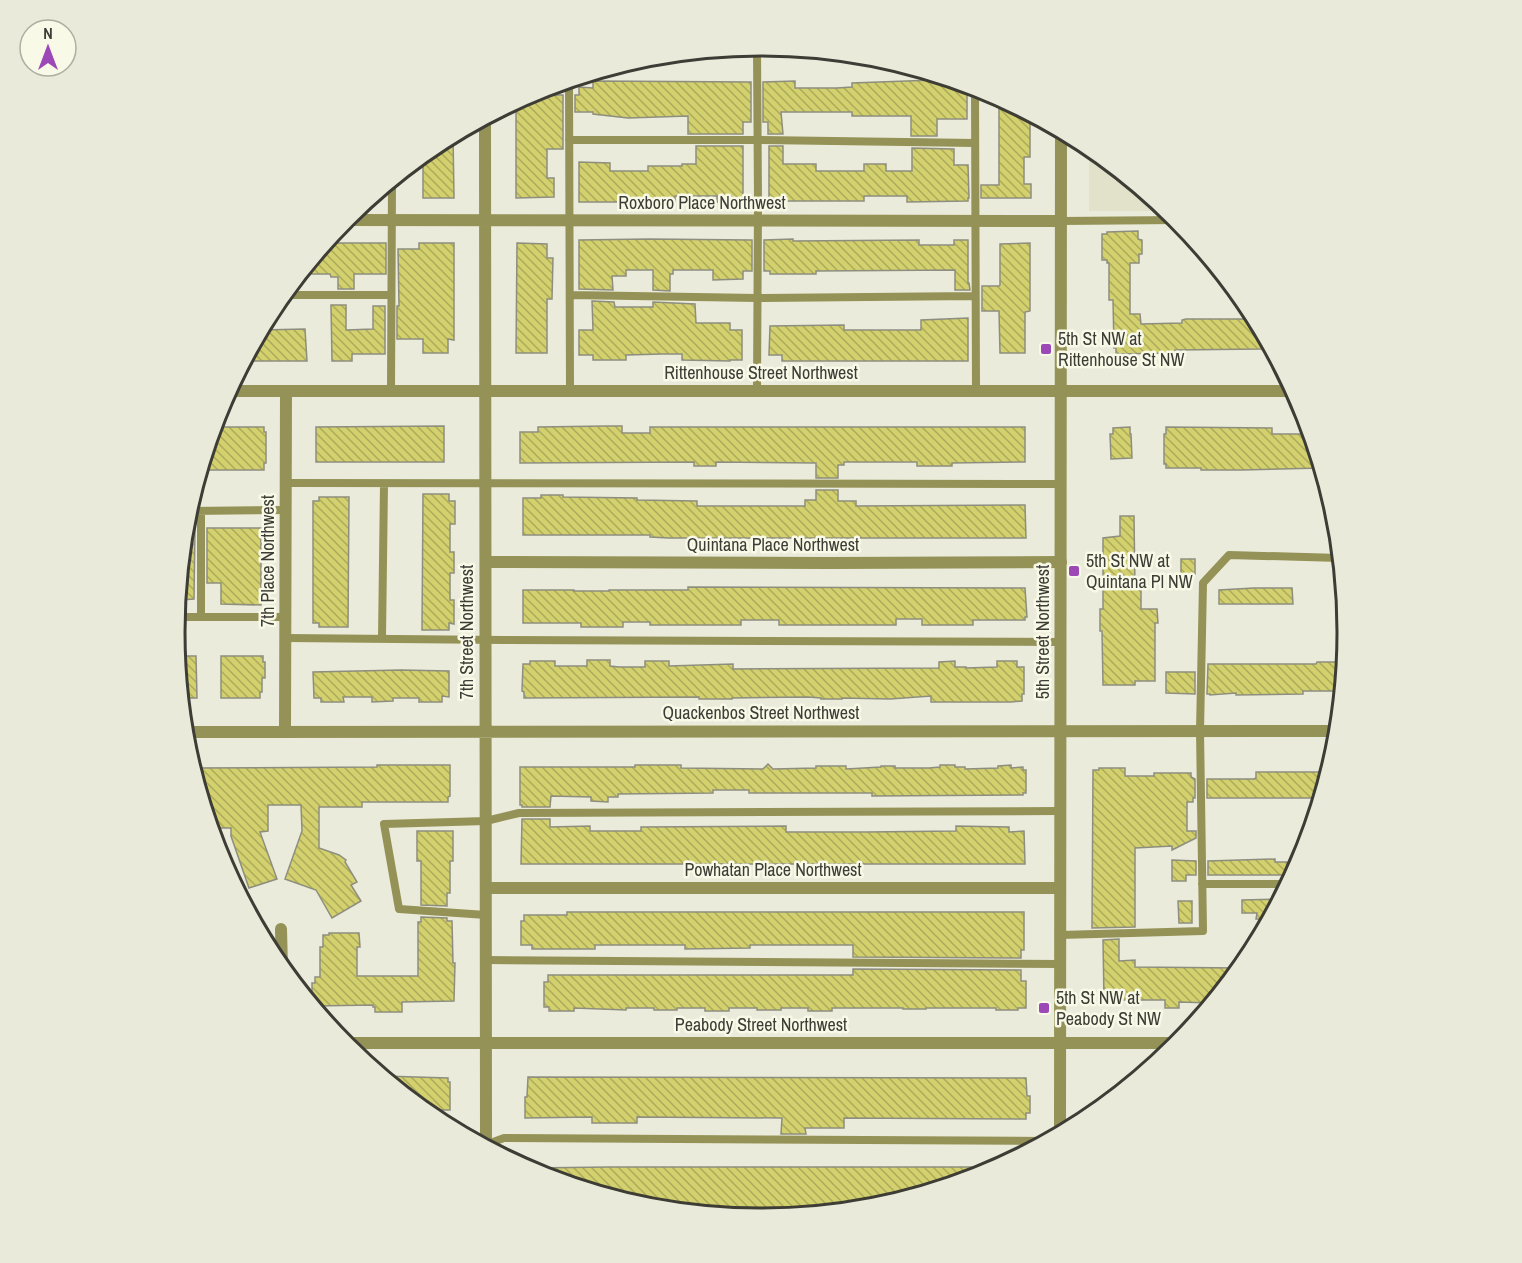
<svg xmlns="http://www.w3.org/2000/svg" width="1522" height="1263" font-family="'Archivo Narrow',sans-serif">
	<defs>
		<pattern id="building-back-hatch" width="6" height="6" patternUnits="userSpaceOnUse" patternTransform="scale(1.5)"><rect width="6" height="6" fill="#d3d06e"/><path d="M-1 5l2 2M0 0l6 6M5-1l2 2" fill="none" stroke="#acaa5b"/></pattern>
	</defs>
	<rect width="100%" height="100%" fill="#ebebdb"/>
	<path fill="#e2e2ca" d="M 1089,146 L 1168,211 L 1089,211 Z"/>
	<path fill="url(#building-back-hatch)" stroke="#8e8e7f" stroke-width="1.5" d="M 934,80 L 934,82 L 957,81 L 967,84 L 967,119 L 937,119 L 937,136 L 911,136 L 911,116 L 852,116 L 852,112 L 781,112 L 783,134 L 768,134 L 768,122 L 763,122 L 763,82 L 795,81 L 795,88 L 837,88 L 852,87 L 852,83 Z
		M 593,81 L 751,82 L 751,122 L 743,122 L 743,134 L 688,134 L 688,116 L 628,118 L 593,114 L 593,112 L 575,112 L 575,95 L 579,95 L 579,87 L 593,88 Z
		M 547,86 L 547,95 L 563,95 L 563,149 L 547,149 L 547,178 L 554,178 L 554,197 L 516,198 L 516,101 L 537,90 Z
		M 999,97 L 1030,113 L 1030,157 L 1024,157 L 1024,184 L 1031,184 L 1031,198 L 981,198 L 981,185 L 999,185 Z
		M 453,134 L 454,198 L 423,198 L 423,154 L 435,144 Z
		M 696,146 L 743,146 L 743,202 L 717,202 L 717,196 L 675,196 L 675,202 L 579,202 L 579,162 L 610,163 L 610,171 L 648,171 L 648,166 L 682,166 L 682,164 L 696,164 Z
		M 769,146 L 783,146 L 783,164 L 816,164 L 816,171 L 864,171 L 864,164 L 886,164 L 886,171 L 912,171 L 912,148 L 954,149 L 954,165 L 968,165 L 969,198 L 968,198 L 968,201 L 907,202 L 907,196 L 864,196 L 864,201 L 769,201 Z
		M 1138,231 L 1138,239 L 1142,240 L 1142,254 L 1139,254 L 1139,263 L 1130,263 L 1130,314 L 1140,314 L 1141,324 L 1182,323 L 1182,320 L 1186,319 L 1256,319 L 1269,344 L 1263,344 L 1263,348 L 1261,349 L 1175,350 L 1175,353 L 1116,354 L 1116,348 L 1114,348 L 1113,300 L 1109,300 L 1109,263 L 1107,263 L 1107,260 L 1102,260 L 1102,234 L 1107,234 L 1107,232 Z
		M 648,239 L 752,240 L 752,271 L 743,271 L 743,279 L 713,280 L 713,270 L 673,270 L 673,274 L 670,274 L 670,291 L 653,290 L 653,270 L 626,270 L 626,276 L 612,276 L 613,290 L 579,289 L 579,240 Z
		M 793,239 L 793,241 L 919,240 L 919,245 L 954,245 L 954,240 L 968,240 L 968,283 L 969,283 L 970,290 L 955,290 L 955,270 L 816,271 L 816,274 L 770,274 L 770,271 L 764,271 L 764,240 Z
		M 325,243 L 386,243 L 386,274 L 354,274 L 354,289 L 338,289 L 338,277 L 331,277 L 330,274 L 300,274 Z
		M 419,243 L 454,243 L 454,340 L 448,339 L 448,353 L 423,353 L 423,339 L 397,339 L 397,306 L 399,306 L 398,249 L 419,249 Z
		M 517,243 L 547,244 L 547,258 L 553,258 L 552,299 L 547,299 L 547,353 L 516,353 Z
		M 1030,243 L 1030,311 L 1025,312 L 1025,353 L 1000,353 L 999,311 L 982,311 L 982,286 L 999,286 L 1000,285 L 1000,244 Z
		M 592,301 L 614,302 L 615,307 L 653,307 L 653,302 L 695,304 L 696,323 L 730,323 L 730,330 L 742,330 L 742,360 L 730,360 L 730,361 L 682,360 L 682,354 L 662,354 L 626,355 L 626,360 L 593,360 L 593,355 L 579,355 L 579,330 L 593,330 Z
		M 331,305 L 346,305 L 346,330 L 373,329 L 373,306 L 385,306 L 385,354 L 352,354 L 352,361 L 332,361 Z
		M 968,318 L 968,361 L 782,361 L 782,355 L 769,355 L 770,326 L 844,325 L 844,330 L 921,330 L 921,320 Z
		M 305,329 L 307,361 L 244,361 L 261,330 Z
		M 444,426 L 444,462 L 316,462 L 316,427 Z
		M 607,426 L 622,426 L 622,433 L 650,433 L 650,427 L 1025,427 L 1025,462 L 952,463 L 952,466 L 917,466 L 917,462 L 844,462 L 844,465 L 838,465 L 838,478 L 816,478 L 816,463 L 716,462 L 716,466 L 694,466 L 694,462 L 520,463 L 520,432 L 538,432 L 538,427 Z
		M 213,427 L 264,427 L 264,432 L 266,432 L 266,463 L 264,463 L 264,470 L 200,470 Z
		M 1130,427 L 1130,434 L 1131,434 L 1132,458 L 1111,459 L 1110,434 L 1113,434 L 1113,428 Z
		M 1166,427 L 1272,428 L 1272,434 L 1311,434 L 1321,468 L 1241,470 L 1201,470 L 1201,468 L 1166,468 L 1166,464 L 1164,464 L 1164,434 L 1166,434 Z
		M 816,490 L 838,490 L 838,501 L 856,501 L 856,506 L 1025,505 L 1026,538 L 669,538 L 650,537 L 650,535 L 523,535 L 523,498 L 541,498 L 541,495 L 563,495 L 563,497 L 637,498 L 637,500 L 697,501 L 697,506 L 805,506 L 805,500 L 816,500 Z
		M 423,494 L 449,494 L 449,501 L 455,501 L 455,524 L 450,524 L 450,552 L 454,552 L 454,573 L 450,573 L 450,600 L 454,600 L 454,624 L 449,623 L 449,630 L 422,630 Z
		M 319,497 L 349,497 L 348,627 L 319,627 L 319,623 L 313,623 L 313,501 L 319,501 Z
		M 1120,516 L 1134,516 L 1135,588 L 1141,588 L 1141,609 L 1157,609 L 1158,623 L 1155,623 L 1155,681 L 1135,681 L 1135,685 L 1103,685 L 1102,631 L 1100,631 L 1100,609 L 1103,609 L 1103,538 L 1120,536 Z
		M 188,528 L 195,528 L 194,599 L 180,600 L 179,582 L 183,544 L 189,544 Z
		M 207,528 L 261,528 L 261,605 L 221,604 L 221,583 L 207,583 Z
		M 1181,559 L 1195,559 L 1195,574 L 1181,574 Z
		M 688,587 L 1025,588 L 1027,617 L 1025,617 L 1025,620 L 973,620 L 973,625 L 922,625 L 922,619 L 896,619 L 896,625 L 779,625 L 779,620 L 741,620 L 741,625 L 650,625 L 650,622 L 623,622 L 623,627 L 581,627 L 581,623 L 523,623 L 523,590 L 574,590 L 574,591 L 609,591 L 609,590 L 688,590 Z
		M 1254,588 L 1292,588 L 1293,604 L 1219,604 L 1219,590 Z
		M 178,656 L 196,656 L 197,698 L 181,698 Z
		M 221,656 L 263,656 L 263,662 L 265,662 L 265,678 L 262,678 L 262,692 L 260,692 L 260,698 L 221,698 Z
		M 587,660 L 610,660 L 610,666 L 619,667 L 645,667 L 645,661 L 669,661 L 669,666 L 733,664 L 733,669 L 939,668 L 939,662 L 955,661 L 955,667 L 966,667 L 966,668 L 997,667 L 997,661 L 1017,661 L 1017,667 L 1024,667 L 1024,694 L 1022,694 L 1022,701 L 1011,702 L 931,702 L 931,696 L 890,699 L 842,698 L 842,699 L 821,699 L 821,698 L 808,697 L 732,698 L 732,699 L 699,699 L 699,697 L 524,698 L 524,692 L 522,691 L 523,664 L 530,664 L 530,661 L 555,661 L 555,666 L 587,666 Z
		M 1317,662 L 1340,662 L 1339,691 L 1303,691 L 1303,694 L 1236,695 L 1236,693 L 1210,695 L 1210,694 L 1207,694 L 1208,664 L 1316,664 Z
		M 401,670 L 449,671 L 449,697 L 442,696 L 442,702 L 419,702 L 419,698 L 393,698 L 393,701 L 372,702 L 372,697 L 343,697 L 344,702 L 321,702 L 321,698 L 314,698 L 313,672 Z
		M 1166,672 L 1195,672 L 1195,694 L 1166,693 Z
		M 768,764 L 773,769 L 816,768 L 816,766 L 846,766 L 846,769 L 881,767 L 881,766 L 895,766 L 895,768 L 929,768 L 940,767 L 940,765 L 955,765 L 955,767 L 965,767 L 965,769 L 998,768 L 998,766 L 1011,765 L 1011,768 L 1023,767 L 1023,770 L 1026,770 L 1026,793 L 1023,793 L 1023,795 L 872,796 L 872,793 L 749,793 L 749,790 L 713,790 L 713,793 L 618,794 L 618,797 L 608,797 L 608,802 L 591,801 L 591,797 L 551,796 L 550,807 L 522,807 L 522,805 L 520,805 L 520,767 L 635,767 L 635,765 L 681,765 L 681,768 L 763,769 Z
		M 377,765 L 450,765 L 450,796 L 448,797 L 448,802 L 362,802 L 362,807 L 319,807 L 319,848 L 339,855 L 346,860 L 345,862 L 357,882 L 351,885 L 361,901 L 332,918 L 316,890 L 285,879 L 302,831 L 301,805 L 268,805 L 268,831 L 260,832 L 277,879 L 249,888 L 231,836 L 231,828 L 211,828 L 193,768 L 377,767 Z
		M 1099,768 L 1125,768 L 1125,776 L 1154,776 L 1154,773 L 1191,773 L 1191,777 L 1195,779 L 1195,798 L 1193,798 L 1193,802 L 1187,802 L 1187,831 L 1196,831 L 1196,838 L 1172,850 L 1172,846 L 1135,848 L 1135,927 L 1092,928 L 1093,770 L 1099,770 Z
		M 1256,772 L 1328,772 L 1321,798 L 1207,798 L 1207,779 L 1254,779 L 1256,778 Z
		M 522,819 L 550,819 L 550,827 L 590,826 L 590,831 L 641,831 L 641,827 L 786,826 L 786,832 L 866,832 L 956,831 L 956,826 L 1009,827 L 1009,832 L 1024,831 L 1025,864 L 521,864 Z
		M 417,831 L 453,831 L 453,861 L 450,861 L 450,893 L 447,893 L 447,906 L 421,905 L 421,861 L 417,861 Z
		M 1275,859 L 1275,862 L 1294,862 L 1293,875 L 1208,875 L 1208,861 Z
		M 1172,860 L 1196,861 L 1196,875 L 1186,875 L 1186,881 L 1172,881 Z
		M 1280,899 L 1269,919 L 1256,919 L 1257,913 L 1242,913 L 1242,900 Z
		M 1178,901 L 1192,901 L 1192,923 L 1179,923 Z
		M 567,912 L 1024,912 L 1024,950 L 1021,950 L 1021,958 L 853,957 L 853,945 L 750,945 L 750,948 L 685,949 L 685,945 L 595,945 L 595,949 L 532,949 L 532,945 L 521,945 L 521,921 L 524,921 L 524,915 L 567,915 Z
		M 421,917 L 447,918 L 447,921 L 452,921 L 453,963 L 455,963 L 454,1001 L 402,1002 L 402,1012 L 375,1012 L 375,1007 L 373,1007 L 373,1005 L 315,1006 L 315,1000 L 312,1000 L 312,983 L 315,983 L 315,977 L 320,977 L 320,947 L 323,947 L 323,935 L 329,935 L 329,933 L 359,933 L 360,947 L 357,947 L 357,976 L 418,976 L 418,922 L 421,922 Z
		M 1119,939 L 1119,961 L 1135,960 L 1135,967 L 1240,968 L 1212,1003 L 1179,1002 L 1179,1008 L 1165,1008 L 1165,1000 L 1104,1000 L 1103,940 Z
		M 853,969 L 1021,970 L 1021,981 L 1026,981 L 1026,1008 L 1018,1008 L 1018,1010 L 996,1010 L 996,1008 L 926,1008 L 926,1009 L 903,1009 L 903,1008 L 832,1008 L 832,1011 L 808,1011 L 808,1008 L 781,1008 L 781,1010 L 757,1010 L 757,1008 L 729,1008 L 729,1011 L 705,1011 L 705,1008 L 677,1008 L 677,1010 L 654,1010 L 654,1008 L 626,1008 L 626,1010 L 574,1008 L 574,1011 L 549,1011 L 549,1007 L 544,1007 L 544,982 L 548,982 L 548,975 L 853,975 Z
		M 383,1076 L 448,1078 L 448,1082 L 450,1082 L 450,1110 L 424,1110 Z
		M 528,1077 L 1026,1078 L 1027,1096 L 1030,1096 L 1030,1113 L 1026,1113 L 1026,1119 L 844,1118 L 844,1128 L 805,1128 L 806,1134 L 781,1134 L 782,1118 L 637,1117 L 637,1123 L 592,1123 L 592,1117 L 525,1118 L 525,1097 L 527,1097 Z
		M 609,1167 L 994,1167 L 994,1169 L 985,1173 L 875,1207 L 858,1208 L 813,1209 L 665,1208 L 646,1207 L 531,1171 L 532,1168 Z"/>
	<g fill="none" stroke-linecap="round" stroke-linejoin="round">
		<path stroke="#949256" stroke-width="8" d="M 757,48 L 758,203 L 757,391
			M 569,80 L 570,391
			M 975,87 L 976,391
			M 569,140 L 757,140 L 975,143
			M 1061,221 L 1178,220
			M 282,295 L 391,295
			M 570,295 L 757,298 L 975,296
			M 391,391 L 392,180
			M 286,483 L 1061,484
			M 188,511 L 286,510
			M 1340,592 L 1341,563
			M 176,617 L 285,617
			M 201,617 L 201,511
			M 286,638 L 504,640 L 1061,642
			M 382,638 L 384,484
			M 1202,884 L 1288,884
			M 486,915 L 399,909 L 384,824 L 486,821 L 519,813 L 1060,811
			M 1060,935 L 1203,931 L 1200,731 L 1203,583 L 1229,555 L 1340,558
			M 486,960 L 1060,964
			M 485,1145 L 504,1138 L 1046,1141"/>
		<path stroke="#949256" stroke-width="12" d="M 485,117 L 486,1146
			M 344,220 L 1061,221
			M 228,391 L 1294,391
			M 486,562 L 829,563 L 1061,562
			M 184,732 L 1338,731
			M 285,732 L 286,391
			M 486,888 L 1060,888
			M 281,929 L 282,968
			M 344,1043 L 1178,1043"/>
		<path stroke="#949256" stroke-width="12" d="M 729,48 L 793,48
			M 1060,1133 L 1061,130"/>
	</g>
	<g fill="#9c48b6" stroke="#f9f9e8" stroke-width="2">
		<rect x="1040" y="343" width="12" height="12" rx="3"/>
		<rect x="1068" y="565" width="12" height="12" rx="3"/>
		<rect x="1038" y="1002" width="12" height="12" rx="3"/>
	</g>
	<g text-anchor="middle" stroke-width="5" stroke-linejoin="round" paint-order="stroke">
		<g font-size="18" fill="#3d3d36" stroke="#f9f9e8">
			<text x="702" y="209">Roxboro Place Northwest</text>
			<text x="761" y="379">Rittenhouse Street Northwest</text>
			<text x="773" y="551">Quintana Place Northwest</text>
			<text transform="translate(268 561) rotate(-90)" y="6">7th Place Northwest</text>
			<text transform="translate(467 632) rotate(-90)" y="6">7th Street Northwest</text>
			<text transform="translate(1043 632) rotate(-90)" y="6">5th Street Northwest</text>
			<text x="761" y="719">Quackenbos Street Northwest</text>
			<text x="773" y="876">Powhatan Place Northwest</text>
			<text x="761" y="1031">Peabody Street Northwest</text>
		</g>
		<g font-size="18" fill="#3d3d36" stroke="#f9f9e8" text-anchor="start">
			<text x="1058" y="345">5th St NW at<tspan x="1058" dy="21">Rittenhouse St NW</tspan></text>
			<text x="1086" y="567">5th St NW at<tspan x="1086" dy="21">Quintana Pl NW</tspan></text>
			<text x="1056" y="1004">5th St NW at<tspan x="1056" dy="21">Peabody St NW</tspan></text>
		</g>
	</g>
	<path d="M0 0H1522V1263H0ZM185 632a576 576 0 1 1 1152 0a576 576 0 1 1-1152 0Z" fill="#eaeada" fill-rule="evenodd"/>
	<path fill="none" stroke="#3d3d36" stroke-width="3" d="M185 632a576 576 0 1 1 1152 0a576 576 0 1 1-1152 0Z"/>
	<g transform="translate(48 48)"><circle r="28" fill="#f9f9e8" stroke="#aeaea1" stroke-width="1.5"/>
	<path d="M0-4.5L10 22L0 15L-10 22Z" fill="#9c48b6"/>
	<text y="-9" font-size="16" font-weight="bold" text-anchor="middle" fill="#3d3d36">N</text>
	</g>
</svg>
